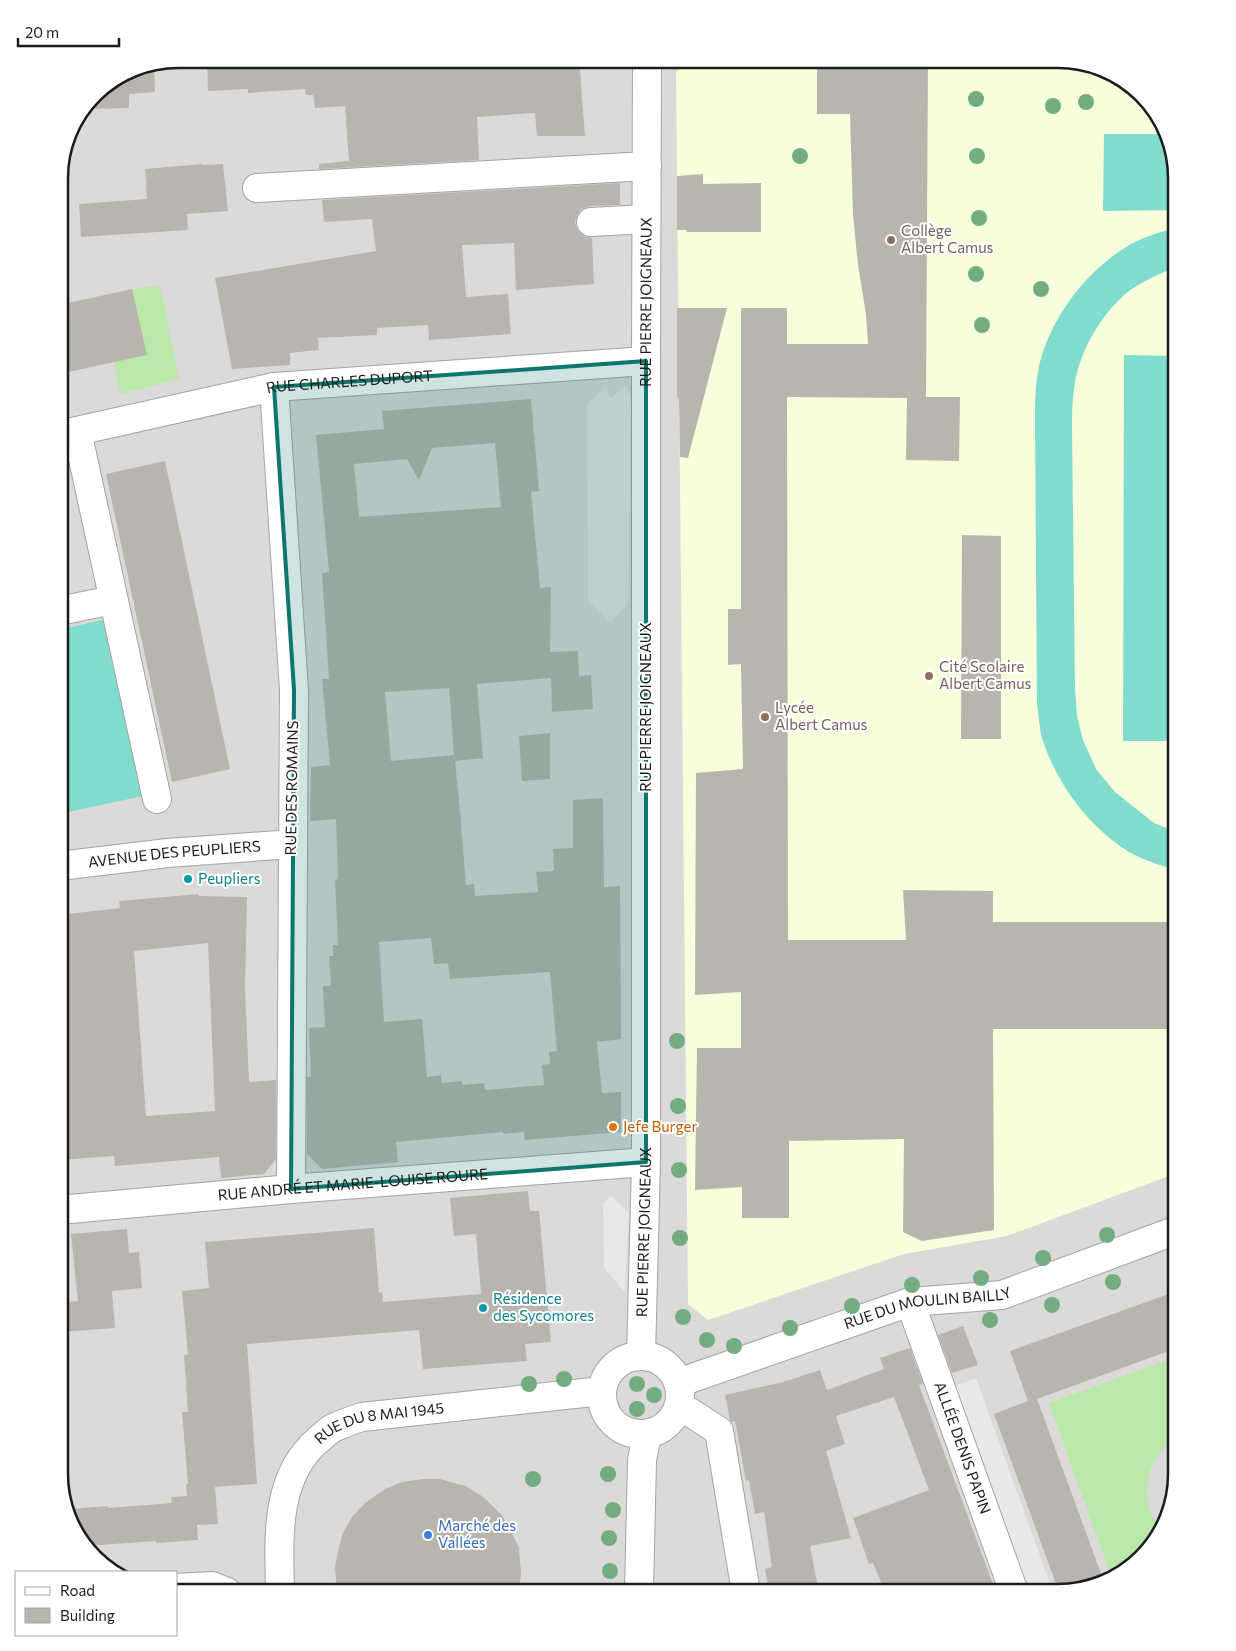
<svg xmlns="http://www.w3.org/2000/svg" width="1236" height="1651" font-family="Commissioner,sans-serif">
	<rect width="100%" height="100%" fill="#eeece2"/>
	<path fill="#dbdad9" d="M 178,59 L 1066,59 L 1118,75 L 1157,112 L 1177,178 L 1177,1474 L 1161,1533 L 1124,1572 L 1059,1592 L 177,1592 L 176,1572 L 114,1572 L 79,1539 L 59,1473 L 59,170 L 71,125 L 99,88 L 132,68 Z"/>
	<path fill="#f6fedb" d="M 688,59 L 1066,59 L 1118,75 L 1157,112 L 1177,178 L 1177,1173 L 1007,1236 L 904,1254 L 708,1320 L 688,1304 L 676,72 Z"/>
	<path fill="#b9e8a8" d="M 157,286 L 161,290 L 179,379 L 120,394 L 114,362 L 147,355 L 132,289 Z
		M 1177,1357 L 1177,1438 C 1167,1445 1156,1455 1151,1467 C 1144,1488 1146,1514 1162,1530 L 1161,1533 L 1124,1572 L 1111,1576 L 1049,1403 Z"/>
	<path fill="#81dcce" d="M 1104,134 L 1164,134 L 1177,178 L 1177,210 L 1103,211 Z
		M 1177,227 L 1177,266 C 1159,275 1138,282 1123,296 C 1098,319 1078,355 1074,389 C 1072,402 1072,415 1072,427 L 1075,689 L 1077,716 L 1083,740 L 1096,769 L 1115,792 L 1154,823 L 1177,832 L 1177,870 C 1159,865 1139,859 1123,848 C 1086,823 1056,782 1042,738 C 1039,727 1039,715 1037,704 L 1035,423 C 1035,402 1035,382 1040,362 C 1053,314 1088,269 1131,244 C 1146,236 1161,232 1177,227 Z
		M 1124,355 L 1177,356 L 1177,741 L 1123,741 Z
		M 105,619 L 143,796 L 59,814 L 59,630 Z"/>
	<path fill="#e8e8e8" d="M 627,385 L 631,400 L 628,605 L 610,622 L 588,601 L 587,404 L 606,386 L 610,398 Z
		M 611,1196 L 629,1213 L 625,1292 L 604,1268 L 603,1204 Z
		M 976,1378 L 1053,1592 L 1024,1592 L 951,1387 Z"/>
	<path fill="#bab5ac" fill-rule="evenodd" d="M 207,59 L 579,59 L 585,136 L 537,136 L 535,113 L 477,117 L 479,160 L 319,169 L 319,164 L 349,161 L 345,106 L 315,108 L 313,95 L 306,95 L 305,89 L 248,93 L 248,89 L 208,91 Z
		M 817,59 L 928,59 L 926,397 L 960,397 L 959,461 L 906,460 L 907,398 L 787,397 L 788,940 L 906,940 L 903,890 L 993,891 L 993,922 L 1177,922 L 1177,1029 L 993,1029 L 994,1230 L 922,1241 L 903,1232 L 904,1139 L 789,1141 L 789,1218 L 742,1218 L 742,1187 L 695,1190 L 697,1048 L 741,1048 L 741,992 L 695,995 L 696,773 L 743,769 L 741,664 L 728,665 L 728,609 L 741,609 L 741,308 L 787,308 L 787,344 L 868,344 L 866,314 L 858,265 L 853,215 L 850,114 L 817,114 Z
		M 154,63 L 155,92 L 129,94 L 129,108 L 83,109 L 99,88 L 132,68 Z
		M 202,164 L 202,165 L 223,164 L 228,211 L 187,214 L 188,230 L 81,237 L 79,204 L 147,199 L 145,169 Z
		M 703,174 L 703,184 L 761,183 L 761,232 L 687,232 L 686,230 L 677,230 L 677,176 Z
		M 620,183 L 620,205 L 590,206 L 582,209 L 577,215 L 575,223 L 578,230 L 584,236 L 592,238 L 594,284 L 516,290 L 514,243 L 462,245 L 466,297 L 508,294 L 511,334 L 429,340 L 428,325 L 377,328 L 377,335 L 318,338 L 319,350 L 290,353 L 290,365 L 232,369 L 215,278 L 376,251 L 372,219 L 324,222 L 322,200 Z
		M 132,289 L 147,355 L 59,374 L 59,305 Z
		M 677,308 L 727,308 L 688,458 L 680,457 L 679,398 L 677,397 Z
		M 531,399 L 539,491 L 531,492 L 540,588 L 551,587 L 550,652 L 578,651 L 579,676 L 591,675 L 593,709 L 552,712 L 551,678 L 477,684 L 483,758 L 455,761 L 460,811 L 466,885 L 474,884 L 475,896 L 538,892 L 536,872 L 554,871 L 553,849 L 573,848 L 573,800 L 603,798 L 604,887 L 620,886 L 621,1039 L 597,1042 L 602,1093 L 621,1092 L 621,1132 L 525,1140 L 524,1132 L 503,1134 L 503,1132 L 396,1142 L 398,1162 L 322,1169 L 307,1154 L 307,1077 L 311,1077 L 309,1028 L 325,1027 L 323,986 L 331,986 L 329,956 L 333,956 L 333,945 L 338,945 L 335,880 L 338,879 L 336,819 L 310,821 L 311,767 L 330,765 L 322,679 L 329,679 L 322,573 L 329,572 L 316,435 L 384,429 L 382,411 ZM 495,443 L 501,507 L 359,517 L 354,464 L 407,459 L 419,480 L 432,448 ZM 449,688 L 454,755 L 391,761 L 385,692 ZM 431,938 L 434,964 L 448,963 L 450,979 L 550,972 L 557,1051 L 549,1052 L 550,1064 L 542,1065 L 544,1085 L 485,1090 L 484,1083 L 462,1085 L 462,1081 L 442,1083 L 441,1075 L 427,1077 L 422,1019 L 384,1022 L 379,942 Z
		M 165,461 L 230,769 L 172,782 L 106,474 Z
		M 962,535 L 1001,536 L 1001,739 L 961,739 Z
		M 550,733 L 550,779 L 522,781 L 519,736 Z
		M 199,894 L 199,896 L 247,897 L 245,988 L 249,1082 L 276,1080 L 276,1159 L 264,1174 L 221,1178 L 219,1157 L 115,1166 L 114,1156 L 59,1160 L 59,915 L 120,908 L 119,901 ZM 208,943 L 215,1111 L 146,1116 L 134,951 Z
		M 528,1191 L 530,1211 L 539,1211 L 551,1342 L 525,1344 L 527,1361 L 423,1369 L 419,1330 L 247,1344 L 257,1484 L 215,1487 L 218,1524 L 197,1525 L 198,1540 L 156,1543 L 156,1541 L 86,1546 L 79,1539 L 69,1509 L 108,1506 L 108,1508 L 172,1503 L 171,1497 L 187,1496 L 186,1484 L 188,1484 L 182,1412 L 188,1412 L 184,1355 L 188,1354 L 182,1291 L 209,1288 L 205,1242 L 374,1228 L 379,1293 L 382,1292 L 383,1302 L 481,1294 L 476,1234 L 454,1236 L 450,1198 Z
		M 127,1229 L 129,1253 L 139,1252 L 142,1288 L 112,1291 L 115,1328 L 60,1332 L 59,1303 L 78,1301 L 71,1234 Z
		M 1177,1291 L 1177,1348 L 1037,1399 L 1103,1579 L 1059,1592 L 994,1414 L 1028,1401 L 1010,1351 Z
		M 963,1326 L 978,1365 L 952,1373 L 938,1335 Z
		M 910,1348 L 923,1384 L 919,1385 L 996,1592 L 885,1592 L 873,1563 L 869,1564 L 853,1518 L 929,1490 L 894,1397 L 836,1416 L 845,1444 L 826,1451 L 851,1538 L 810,1546 L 818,1588 L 792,1592 L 769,1592 L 765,1569 L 772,1567 L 764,1512 L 755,1514 L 749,1480 L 746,1481 L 735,1421 L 731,1422 L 730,1420 L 725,1395 L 783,1382 L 820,1370 L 827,1390 L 884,1369 L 880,1358 Z
		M 423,1479 L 440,1479 L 465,1486 L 482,1496 L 502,1515 L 510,1529 L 519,1548 L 521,1573 L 519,1592 L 337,1592 L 335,1568 L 338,1550 L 343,1533 L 352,1517 L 364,1504 L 385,1489 L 402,1482 Z"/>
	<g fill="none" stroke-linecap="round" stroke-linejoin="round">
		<defs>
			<g id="minor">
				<path d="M 257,188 L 647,166"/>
				<path d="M 591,222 L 646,219"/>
				<path d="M 274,387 L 294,690 L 291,1189"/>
				<path d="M 77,431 L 157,799"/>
				<path id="s1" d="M 59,435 L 274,387 L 646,361"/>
				<path d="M 59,611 L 113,600"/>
				<path id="s2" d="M 59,866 L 168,853 L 292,844"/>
				<path id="s3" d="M 59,1210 L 291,1189 L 646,1162"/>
				<path id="s4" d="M 910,1302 L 1014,1592"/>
				<circle cx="641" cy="1395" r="39"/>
				<path id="s5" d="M 641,1356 L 646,1162 L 646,361 L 647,59"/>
				<path id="s6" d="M 678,1383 L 910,1302 L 1002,1295 L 1177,1230"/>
				<path d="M 679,1405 L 719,1431 L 746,1592"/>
				<path d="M 176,1588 L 212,1586 L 227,1592"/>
				<path id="s7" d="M 280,1592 C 279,1539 274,1478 318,1440 C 323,1436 328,1431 333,1428 C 342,1424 352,1420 362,1417 L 602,1391"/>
				<path d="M 639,1592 L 642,1460 L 647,1434"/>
			</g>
		</defs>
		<use href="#minor" stroke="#a3a3a3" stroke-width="30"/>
		<use href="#minor" stroke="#fff" stroke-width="28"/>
	</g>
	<g fill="#72ac7f">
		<circle cx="976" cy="99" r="8"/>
		<circle cx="1086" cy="102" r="8"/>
		<circle cx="1053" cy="106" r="8"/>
		<circle cx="800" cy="156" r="8"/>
		<circle cx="977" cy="156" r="8"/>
		<circle cx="979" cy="218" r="8"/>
		<circle cx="976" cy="274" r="8"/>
		<circle cx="1041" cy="289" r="8"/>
		<circle cx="982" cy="325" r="8"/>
		<circle cx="677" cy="1041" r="8"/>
		<circle cx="678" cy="1106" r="8"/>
		<circle cx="679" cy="1170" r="8"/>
		<circle cx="1107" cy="1235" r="8"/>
		<circle cx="680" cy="1238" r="8"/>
		<circle cx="1043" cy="1258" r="8"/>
		<circle cx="981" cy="1278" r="8"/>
		<circle cx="1113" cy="1282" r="8"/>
		<circle cx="912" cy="1285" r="8"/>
		<circle cx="1052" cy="1305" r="8"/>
		<circle cx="852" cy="1306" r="8"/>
		<circle cx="683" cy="1317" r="8"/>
		<circle cx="990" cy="1320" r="8"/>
		<circle cx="790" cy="1328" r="8"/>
		<circle cx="707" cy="1340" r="8"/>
		<circle cx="734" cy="1346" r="8"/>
		<circle cx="564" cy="1379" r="8"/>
		<circle cx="529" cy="1384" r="8"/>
		<circle cx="637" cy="1384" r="8"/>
		<circle cx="654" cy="1395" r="8"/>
		<circle cx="637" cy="1409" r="8"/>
		<circle cx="608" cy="1474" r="8"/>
		<circle cx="533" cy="1479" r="8"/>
		<circle cx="613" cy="1510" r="8"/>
		<circle cx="609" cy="1538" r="8"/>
		<circle cx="610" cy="1571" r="8"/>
	</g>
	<path fill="#0f766e" fill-opacity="0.2" stroke="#0f766e" stroke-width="4" stroke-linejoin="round" d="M 646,361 L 646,1162 L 291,1189 L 294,690 L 274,387 Z"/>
	<g fill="#8d6e63" stroke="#fff" stroke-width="2">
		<circle cx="891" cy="240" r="5"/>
		<circle cx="929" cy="676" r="5"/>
		<circle cx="765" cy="717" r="5"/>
	</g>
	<g fill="#0f9aa8" stroke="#fff" stroke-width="2">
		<circle cx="188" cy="879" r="5"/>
		<circle cx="483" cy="1308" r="5"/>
	</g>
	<circle fill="#e8710a" stroke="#fff" stroke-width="2" cx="613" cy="1127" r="5"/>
	<circle fill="#3f7fe0" stroke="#fff" stroke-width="2" cx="428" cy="1535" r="5"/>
	<g text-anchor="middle" stroke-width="4" stroke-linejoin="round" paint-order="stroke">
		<g font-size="15" fill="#785e54" stroke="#fff" text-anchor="start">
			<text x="901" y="236">Collège<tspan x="901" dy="17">Albert Camus</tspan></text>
			<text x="939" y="672">Cité Scolaire<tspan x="939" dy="17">Albert Camus</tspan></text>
			<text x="775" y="713">Lycée<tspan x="775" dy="17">Albert Camus</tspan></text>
		</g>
		<g font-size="15" fill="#1c1c1c" stroke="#fff">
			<text dy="5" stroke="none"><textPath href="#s5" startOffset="1054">RUE PIERRE JOIGNEAUX</textPath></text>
			<text dy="5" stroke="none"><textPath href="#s1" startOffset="296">RUE CHARLES DUPORT</textPath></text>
			<text transform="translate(646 707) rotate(-90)" y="5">RUE PIERRE JOIGNEAUX</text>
			<text transform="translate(292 788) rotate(-89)" y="5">RUE DES ROMAINS</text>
			<text dy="5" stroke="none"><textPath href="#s2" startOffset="116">AVENUE DES PEUPLIERS</textPath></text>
			<text dy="5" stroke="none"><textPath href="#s3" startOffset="295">RUE ANDRÉ ET MARIE-LOUISE ROURE</textPath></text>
			<text dy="5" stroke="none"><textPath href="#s5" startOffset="124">RUE PIERRE JOIGNEAUX</textPath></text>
			<text dy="5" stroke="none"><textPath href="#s6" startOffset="262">RUE DU MOULIN BAILLY</textPath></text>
			<text dy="5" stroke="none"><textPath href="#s7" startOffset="228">RUE DU 8 MAI 1945</textPath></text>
			<text dy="5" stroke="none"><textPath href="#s4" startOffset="155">ALLÉE DENIS PAPIN</textPath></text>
		</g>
		<g font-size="15" fill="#0d838f" stroke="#fff" text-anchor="start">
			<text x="198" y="884">Peupliers</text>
			<text x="493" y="1304">Résidence<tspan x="493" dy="17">des Sycomores</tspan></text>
		</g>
		<g font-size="15" fill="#c56008" stroke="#fff" text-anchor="start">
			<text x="623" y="1132">Jefe Burger</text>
		</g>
		<g font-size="15" fill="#366cbe" stroke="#fff" text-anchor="start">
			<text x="438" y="1531">Marché des<tspan x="438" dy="17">Vallées</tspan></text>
		</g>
	</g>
	<path d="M0 0H1236V1651H0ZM178 68H1058A110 110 0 0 1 1168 178V1474A110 110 0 0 1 1058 1584H178A110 110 0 0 1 68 1474V178A110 110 0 0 1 178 68Z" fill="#fff" fill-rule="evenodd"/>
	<path fill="none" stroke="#1c1c1c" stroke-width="2.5" d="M178 68H1058A110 110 0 0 1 1168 178V1474A110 110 0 0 1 1058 1584H178A110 110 0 0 1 68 1474V178A110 110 0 0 1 178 68Z"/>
	<rect x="15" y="1571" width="162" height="65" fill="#ffffff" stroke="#a4a4a4"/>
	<rect x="25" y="1587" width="25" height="8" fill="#ffffff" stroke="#a4a4a4"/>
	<text x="60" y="1596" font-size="15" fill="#1c1c1c">Road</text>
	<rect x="25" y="1608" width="25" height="15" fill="#bab5ac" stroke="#a4a4a4"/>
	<text x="60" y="1621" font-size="15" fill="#1c1c1c">Building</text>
	<path d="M18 38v8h101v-8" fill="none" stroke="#1c1c1c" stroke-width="2.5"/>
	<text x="25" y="38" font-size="15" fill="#1c1c1c" stroke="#ffffff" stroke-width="4" paint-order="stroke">20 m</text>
</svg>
